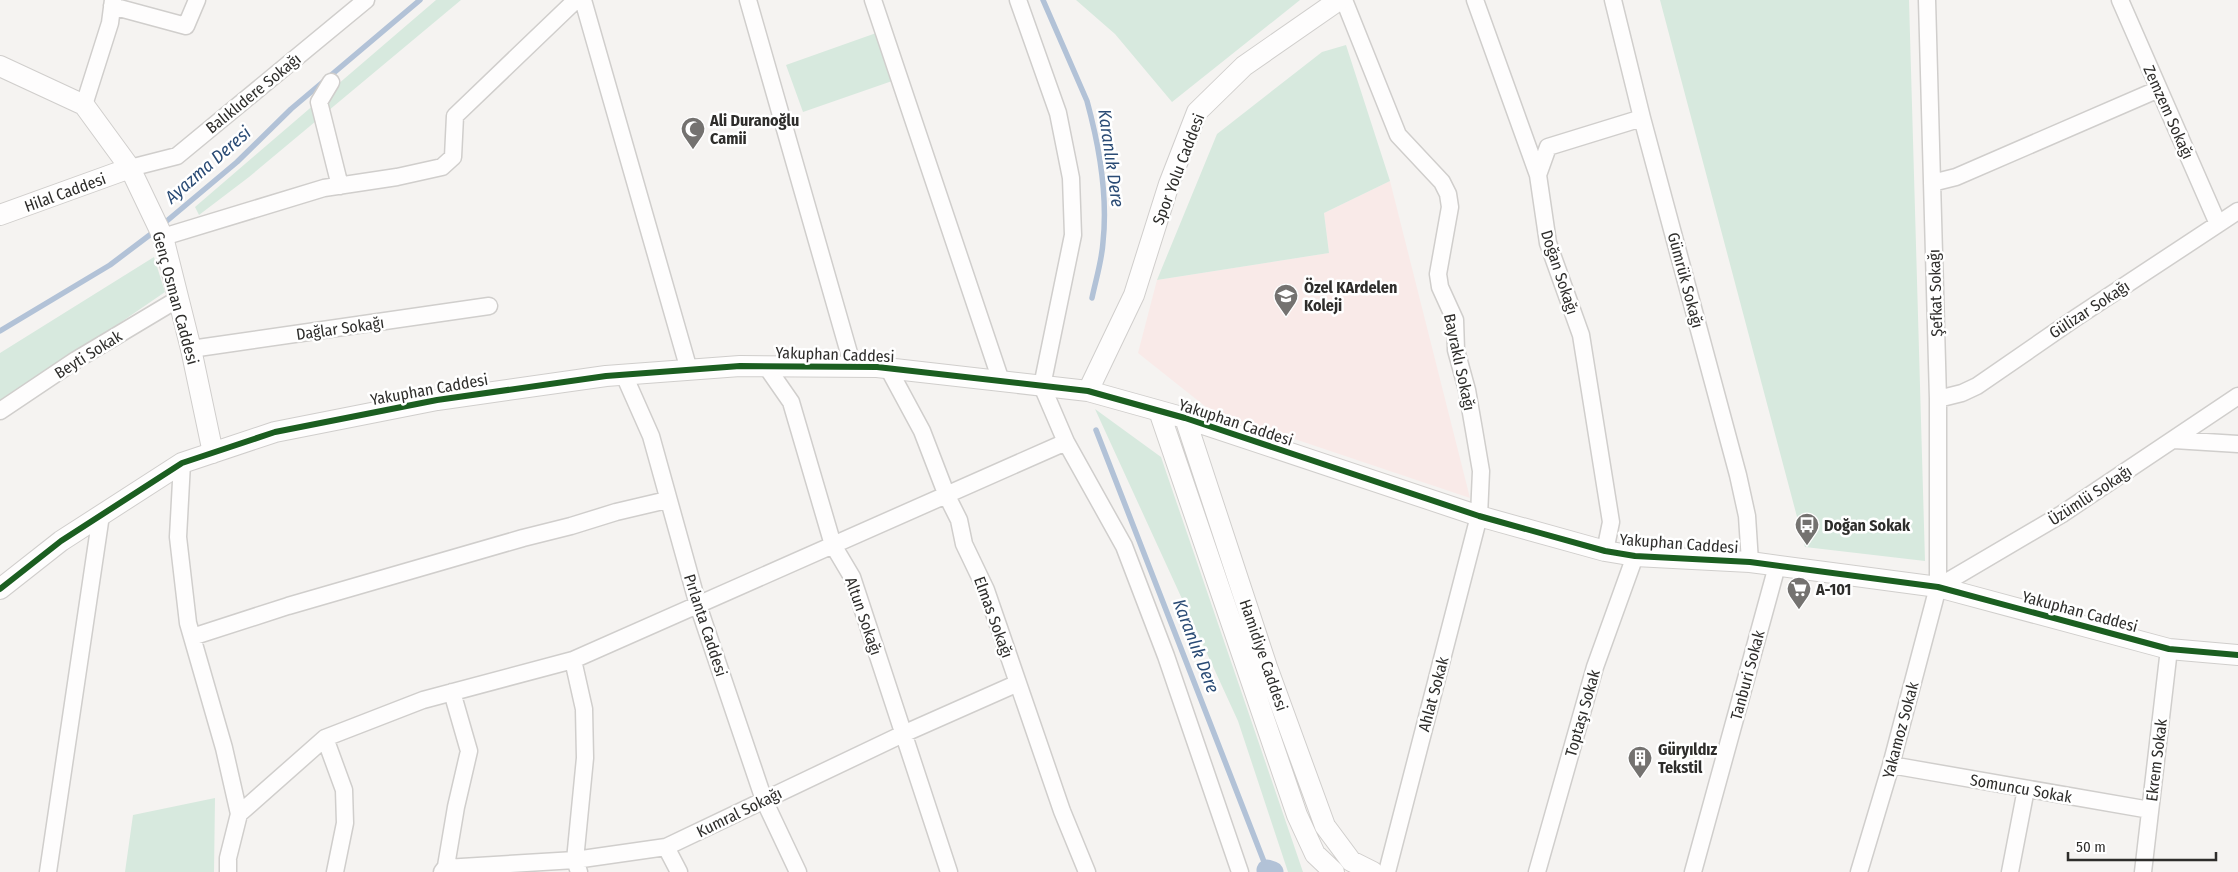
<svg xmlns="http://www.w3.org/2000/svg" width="2238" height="872" font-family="'Fira Sans Condensed',sans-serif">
	<rect width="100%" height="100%" fill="#f5f3f1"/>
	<path fill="#f9eae8" d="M 1390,181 L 1470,498 L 1211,411 L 1138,353 L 1157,280 L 1329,253 L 1324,213 Z"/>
	<path fill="#d7e9de" d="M 436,0 L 461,0 L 249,177 L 199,215 L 195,207 Z
		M 1076,0 L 1300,0 L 1172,102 L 1115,34 Z
		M 1660,0 L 1909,0 L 1925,561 L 1805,547 Z
		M 879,32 L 895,80 L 803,112 L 786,65 Z
		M 1346,45 L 1390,181 L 1324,213 L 1329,253 L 1157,280 L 1217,134 L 1322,52 Z
		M 154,257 L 165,292 L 0,405 L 0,353 Z
		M 1095,409 L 1161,457 L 1303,872 L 1288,872 L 1238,721 Z
		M 215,798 L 214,872 L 125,872 L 133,815 Z"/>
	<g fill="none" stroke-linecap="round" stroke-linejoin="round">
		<path stroke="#b2c2d7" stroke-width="5.5" d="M 1043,0 L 1087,101 C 1099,145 1108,196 1103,242 C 1102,260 1096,279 1092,298
			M 162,225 L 237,162 L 291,109 L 420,0
			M 0,331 L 110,265 L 155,231
			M 1096,430 L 1268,872"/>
		<path stroke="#b2c2d7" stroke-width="21" d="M 1267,870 L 1273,872"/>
		<defs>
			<path id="minor" d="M 583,0 L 689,370
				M 748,0 L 853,367
				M 873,0 L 1001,381
				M 1018,0 L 1058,113 L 1071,178 L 1073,235 L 1042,386 L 1066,442 L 1124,546 L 1166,656 L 1240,872
				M 1344,0 L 1398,135 L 1442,182 L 1448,194 L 1450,207 L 1438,274 L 1440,287 L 1455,320 L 1456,350 L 1467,390 L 1474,430 L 1481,471 L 1479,516 L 1387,872
				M 1475,0 L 1538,175 L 1548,243 L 1581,335 L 1611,522 L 1605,551
				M 1613,0 L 1642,118 L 1738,475 L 1747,516 L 1750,562
				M 2120,0 L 2218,224
				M 112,6 L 186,26 L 197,0
				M 331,82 L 319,102 L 340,186
				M 84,105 L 110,23 L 113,0
				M 130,168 L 177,156 L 366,0
				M 1538,175 L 1548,147 L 1642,118
				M 1932,183 L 1956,177 L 2159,89
				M 163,237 L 324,188 L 397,177 L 442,167 L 453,157 L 455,116 L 576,0
				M 191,349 L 489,306
				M 766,366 L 791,402 L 833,545 L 852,577 L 949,872
				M 888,368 L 922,431 L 947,496 L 959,520 L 964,544 L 986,590 L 1062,811 L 1087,872
				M 624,375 L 651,436 L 698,605 L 764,800 L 798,872
				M 1938,399 L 1962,393 L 1977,386 L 2077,317 L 2238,211
				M 0,411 L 76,360 L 178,299
				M 2174,440 L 2238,444
				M 182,463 L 178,537 L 188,623 L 224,748 L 239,814
				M 1938,587 L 2062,514 L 2238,396
				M 192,637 L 288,606 L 523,538 L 571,526 L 616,512 L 667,500
				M 573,660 L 584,709 L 585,758 L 575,860 L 579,872
				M 325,738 L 344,790 L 345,823 L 335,872
				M 1891,765 L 2150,810
				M 666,847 L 679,872
				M 48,872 L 101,515
				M 228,872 L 228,858 L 239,814 L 325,738 L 423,700 L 573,660 L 1066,442
				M 442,872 L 445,868 L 575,860 L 666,847 L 903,734 L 1018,683
				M 445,872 L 456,807 L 469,751 L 452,692
				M 1537,872 L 1595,667 L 1635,556
				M 1693,872 L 1777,566
				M 1859,872 L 1891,765 L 1938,587 L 1938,399 L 1927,0
				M 2010,872 L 2026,789
				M 2143,872 L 2169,649"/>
			<path id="tertiary" d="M 0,66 L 84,105 L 130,168 L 163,237 L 191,349 L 213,453
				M 0,215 L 130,168
				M 1088,391 L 1134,295 L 1169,184 L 1197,112 L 1244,66 L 1339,0
				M 1159,411 L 1297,815 L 1315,854 L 1334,872
				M 1185,418 L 1267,667 L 1325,826 L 1351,861 L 1373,872
				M 0,589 L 61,541 L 182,463 L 275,432 L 437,400 L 606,376 L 740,366 L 877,367 L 1088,391 L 1185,418 L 1479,516 L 1605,551 L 1635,556 L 1750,562 L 1938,587 L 2169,649 L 2238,655"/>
		</defs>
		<use href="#minor" stroke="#d0cecc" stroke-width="19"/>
		<use href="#tertiary" stroke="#d0cecc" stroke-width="22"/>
		<use href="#minor" stroke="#fefdfd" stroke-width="16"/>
		<use href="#tertiary" stroke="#fefdfd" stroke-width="20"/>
		<defs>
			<path id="cycleway" d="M 0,589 L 61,541 L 182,463 L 275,432 L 437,400 L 606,376 L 740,366 L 877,367 L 1088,391 L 1185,418 L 1479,516 L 1605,551 L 1635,556 L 1750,562 L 1938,587 L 2169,649 L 2238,655"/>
		</defs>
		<use href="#cycleway" stroke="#fff" stroke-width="9"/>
		<use href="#cycleway" stroke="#1b5e20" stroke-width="6"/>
	</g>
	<defs>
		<symbol id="mosque-pin" viewBox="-11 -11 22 30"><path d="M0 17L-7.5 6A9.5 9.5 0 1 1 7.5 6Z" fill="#747270" stroke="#fff"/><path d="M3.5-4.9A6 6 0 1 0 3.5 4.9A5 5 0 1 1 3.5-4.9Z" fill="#fff"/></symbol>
		<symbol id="school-pin" viewBox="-11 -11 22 30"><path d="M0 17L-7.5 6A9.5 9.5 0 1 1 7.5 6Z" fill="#747270" stroke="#fff"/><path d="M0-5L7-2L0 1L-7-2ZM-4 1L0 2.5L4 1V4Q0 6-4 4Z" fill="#fff"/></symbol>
		<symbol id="bus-pin" viewBox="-11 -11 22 30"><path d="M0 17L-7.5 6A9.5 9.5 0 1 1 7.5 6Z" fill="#747270" stroke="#fff"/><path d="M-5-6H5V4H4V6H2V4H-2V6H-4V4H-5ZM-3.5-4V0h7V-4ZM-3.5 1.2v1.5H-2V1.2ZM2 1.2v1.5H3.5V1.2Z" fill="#fff"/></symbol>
		<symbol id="supermarket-pin" viewBox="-11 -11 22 30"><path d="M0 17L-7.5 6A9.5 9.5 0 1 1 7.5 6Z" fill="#747270" stroke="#fff"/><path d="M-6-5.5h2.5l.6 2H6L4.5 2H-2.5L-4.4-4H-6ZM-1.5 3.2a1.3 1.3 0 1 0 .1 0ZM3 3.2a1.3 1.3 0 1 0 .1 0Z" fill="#fff"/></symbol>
		<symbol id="building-pin" viewBox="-11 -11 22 30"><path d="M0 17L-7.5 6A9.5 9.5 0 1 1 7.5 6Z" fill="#747270" stroke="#fff"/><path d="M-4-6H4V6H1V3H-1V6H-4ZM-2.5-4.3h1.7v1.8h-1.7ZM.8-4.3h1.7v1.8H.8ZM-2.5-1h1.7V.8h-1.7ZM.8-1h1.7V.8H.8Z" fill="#fff"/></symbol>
	</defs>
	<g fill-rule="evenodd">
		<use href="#mosque-pin" x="679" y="115" width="28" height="38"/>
		<use href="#school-pin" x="1272" y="282" width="28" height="38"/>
		<use href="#bus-pin" x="1793" y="511" width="28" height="38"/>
		<use href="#supermarket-pin" x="1785" y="575" width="28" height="38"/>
		<use href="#building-pin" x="1626" y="744" width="28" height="38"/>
	</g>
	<g text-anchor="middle" stroke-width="5" stroke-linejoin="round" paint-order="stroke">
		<g font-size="16" fill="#2e2d2b" stroke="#fff">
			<text transform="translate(253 93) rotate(-39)" y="6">Balıklıdere Sokağı</text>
			<text transform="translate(2169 112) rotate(66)" y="6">Zemzem Sokağı</text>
			<text transform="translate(1178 169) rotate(-69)" y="6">Spor Yolu Caddesi</text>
			<text transform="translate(65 192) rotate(-20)" y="6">Hilal Caddesi</text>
			<text transform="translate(1560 272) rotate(72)" y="6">Doğan Sokağı</text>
			<text transform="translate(1686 280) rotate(75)" y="6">Gümrük Sokağı</text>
			<text transform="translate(1935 293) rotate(-92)" y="6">Şefkat Sokağı</text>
			<text transform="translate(176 298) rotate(75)" y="6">Genç Osman Caddesi</text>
			<text transform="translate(2089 309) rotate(-33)" y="6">Gülizar Sokağı</text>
			<text transform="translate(340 328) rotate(-8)" y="6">Dağlar Sokağı</text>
			<text transform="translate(88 354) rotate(-32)" y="6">Beyti Sokak</text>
			<text transform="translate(835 354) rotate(2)" y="6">Yakuphan Caddesi</text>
			<text transform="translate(1460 362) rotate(78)" y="6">Bayraklı Sokağı</text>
			<text transform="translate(429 389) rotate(-10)" y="6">Yakuphan Caddesi</text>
			<text transform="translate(1236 422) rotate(18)" y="6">Yakuphan Caddesi</text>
			<text transform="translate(2090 495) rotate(-33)" y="6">Üzümlü Sokağı</text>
			<text transform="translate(1679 543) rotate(4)" y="6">Yakuphan Caddesi</text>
			<text transform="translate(2080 611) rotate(15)" y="6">Yakuphan Caddesi</text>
			<text transform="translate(864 616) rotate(71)" y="6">Altun Sokağı</text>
			<text transform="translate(994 617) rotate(70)" y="6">Elmas Sokağı</text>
			<text transform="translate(706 625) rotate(72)" y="6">Pırlanta Caddesi</text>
			<text transform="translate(1264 655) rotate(71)" y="6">Hamidiye Caddesi</text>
			<text transform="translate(1747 675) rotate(-75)" y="6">Tanburi Sokak</text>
			<text transform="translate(1433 694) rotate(-75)" y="6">Ahlat Sokak</text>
			<text transform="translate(1582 713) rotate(-74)" y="6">Toptaşı Sokak</text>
			<text transform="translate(1900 730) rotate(-75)" y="6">Yakamoz Sokak</text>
			<text transform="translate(2156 760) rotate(-83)" y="6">Ekrem Sokak</text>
			<text transform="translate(2021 788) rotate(10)" y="6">Somuncu Sokak</text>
			<text transform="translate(739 812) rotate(-26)" y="6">Kumral Sokağı</text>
		</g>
		<g font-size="16" font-weight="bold" fill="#2e2d2b" stroke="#fff" text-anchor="start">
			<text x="710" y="126">Ali Duranoğlu<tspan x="710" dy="18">Camii</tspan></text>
			<text x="1304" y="293">Özel KArdelen<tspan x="1304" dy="18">Koleji</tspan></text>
			<text x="1824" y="531">Doğan Sokak</text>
			<text x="1816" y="595">A-101</text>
			<text x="1658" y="755">Güryıldız<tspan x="1658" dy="18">Tekstil</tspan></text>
		</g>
		<g font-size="18" font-style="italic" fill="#2a4b75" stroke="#fff">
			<text transform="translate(1111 158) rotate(82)" y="6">Karanlık Dere</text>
			<text transform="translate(208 165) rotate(-41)" y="6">Ayazma Deresi</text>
			<text transform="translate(1196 646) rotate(69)" y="6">Karanlık Dere</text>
		</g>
	</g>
	<path d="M2068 852v8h148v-8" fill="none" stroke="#2e2d2b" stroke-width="2.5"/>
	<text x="2076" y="852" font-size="15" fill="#2e2d2b" stroke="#ffffff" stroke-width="4" paint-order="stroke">50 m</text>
</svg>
